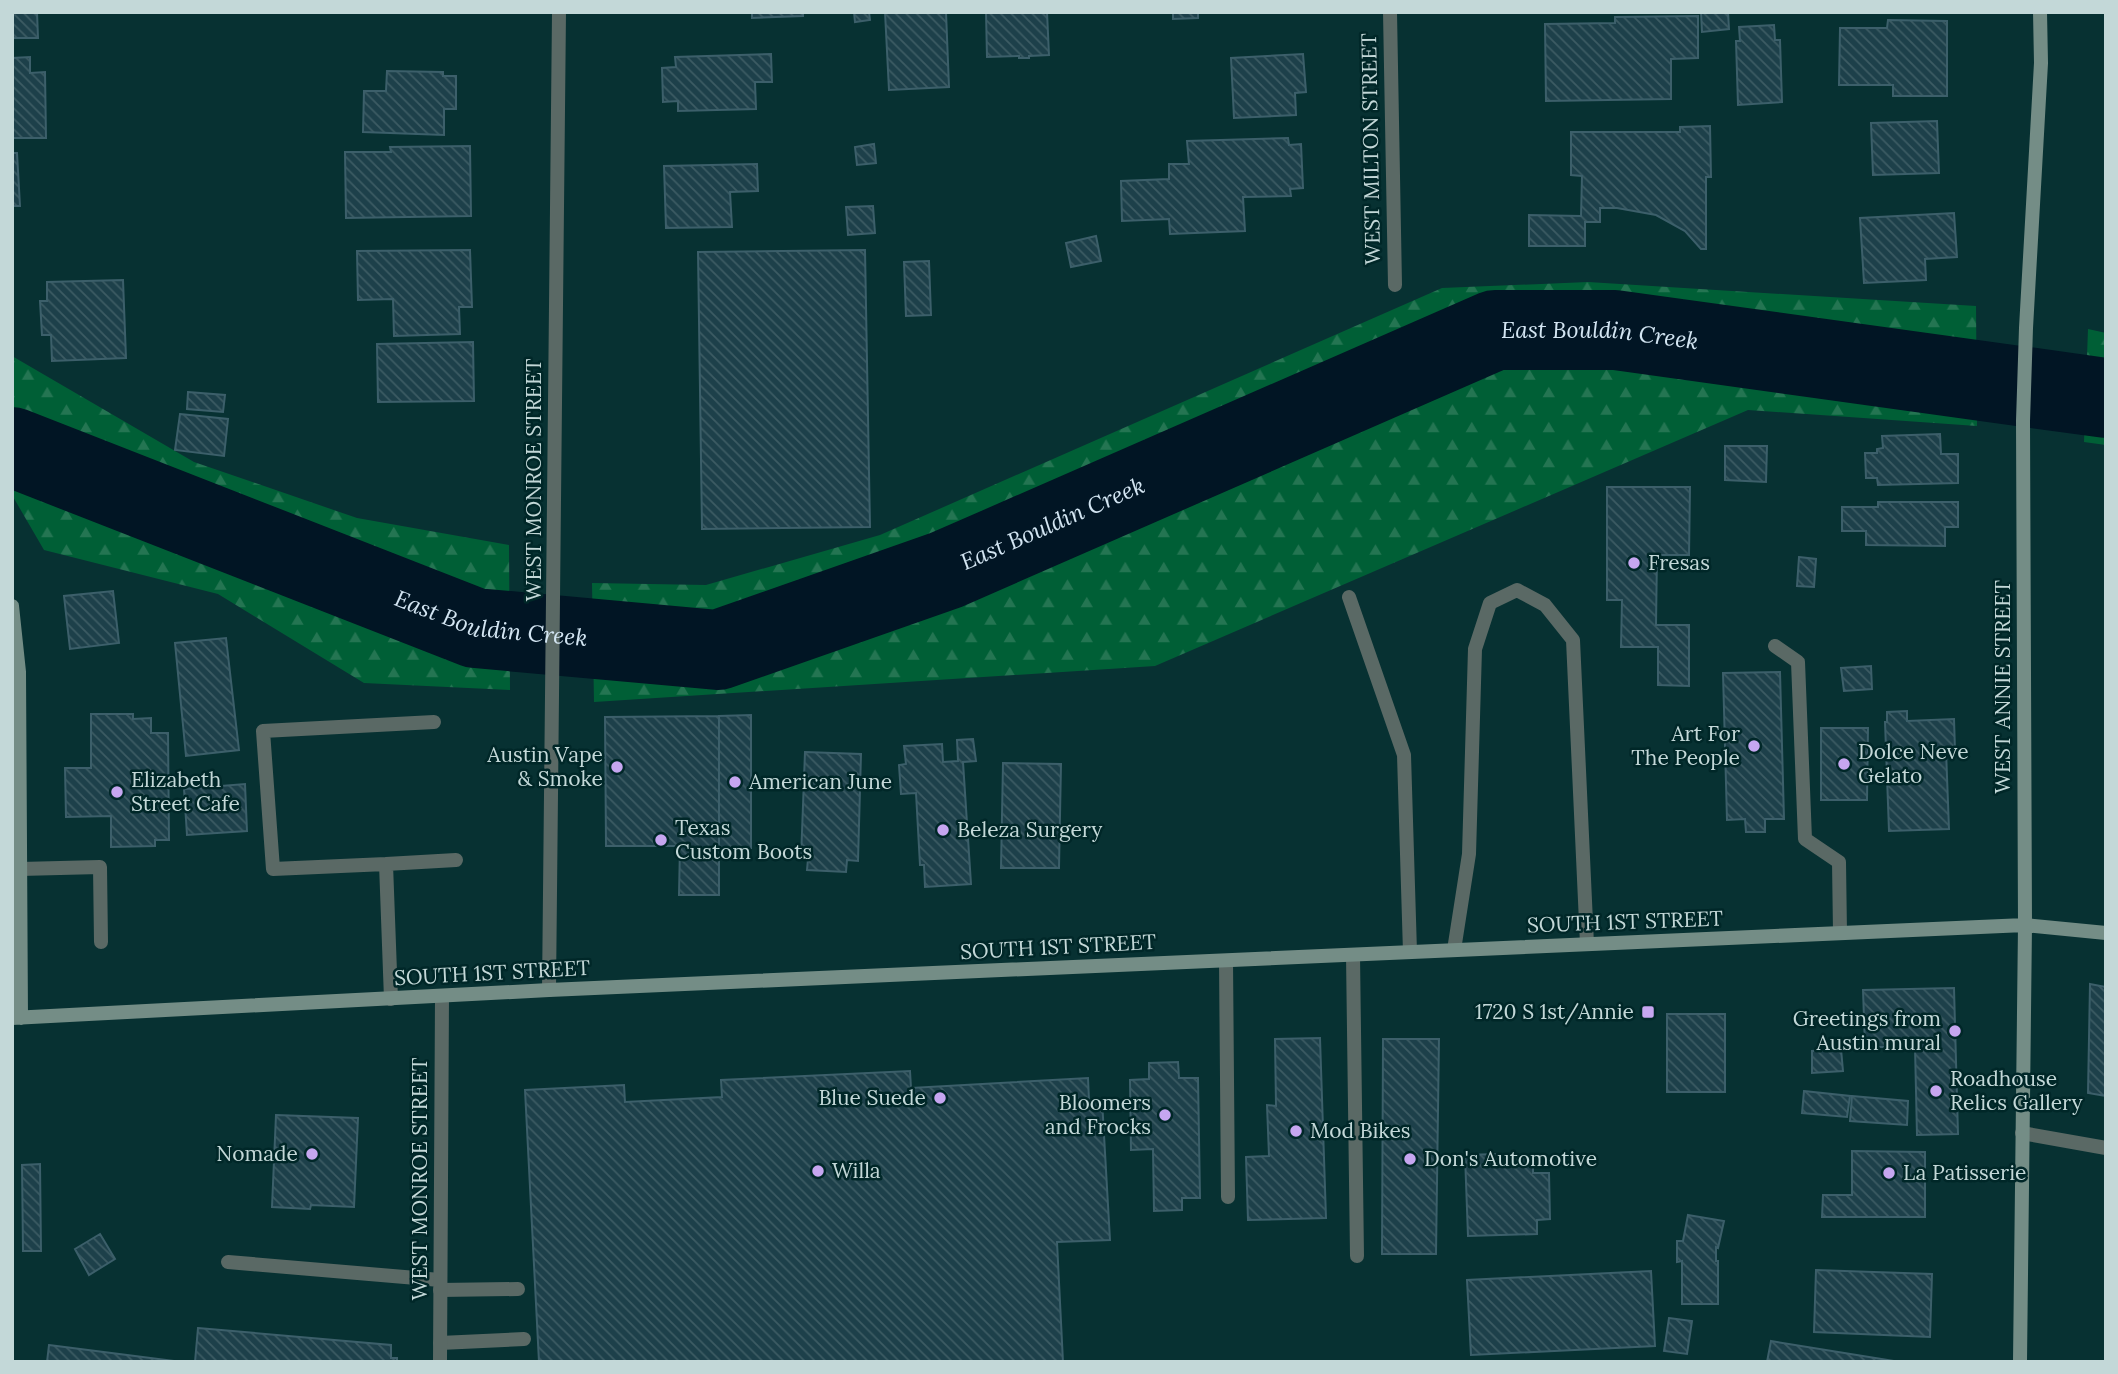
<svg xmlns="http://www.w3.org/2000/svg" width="2118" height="1374" font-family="Lora,serif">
	<defs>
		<pattern id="forest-firs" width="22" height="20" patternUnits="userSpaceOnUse" patternTransform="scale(1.75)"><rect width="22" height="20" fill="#005f36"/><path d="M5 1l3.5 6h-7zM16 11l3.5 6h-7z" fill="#247552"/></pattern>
		<pattern id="building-back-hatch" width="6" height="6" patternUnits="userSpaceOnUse" patternTransform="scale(1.75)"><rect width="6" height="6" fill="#1d404a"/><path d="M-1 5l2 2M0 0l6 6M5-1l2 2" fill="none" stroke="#3c5b63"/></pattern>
	</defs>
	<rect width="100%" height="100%" fill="#073132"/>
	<path fill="url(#forest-firs)" d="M 1588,282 L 1976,306 L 1977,426 L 1748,410 L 1155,666 L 594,702 L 592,583 L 706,585 L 880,535 L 1442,288 Z
		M 2088,329 L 2106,333 L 2106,445 L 2084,442 Z
		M 12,356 L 194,462 L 357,518 L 509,545 L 510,690 L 364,683 L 218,594 L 44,550 L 12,495 Z"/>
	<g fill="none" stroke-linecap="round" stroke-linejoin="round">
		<path stroke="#011524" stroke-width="80" id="s1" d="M 12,447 L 475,628 L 718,650 L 946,570 L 1495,330 L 1615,330 L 2106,398"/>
	</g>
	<path fill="url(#building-back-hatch)" stroke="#3c5f6a" stroke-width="2" d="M 12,12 L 37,12 L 38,38 L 12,38 Z
		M 752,12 L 803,12 L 803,16 L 752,18 Z
		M 854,12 L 869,12 L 870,20 L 855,22 Z
		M 885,12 L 946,12 L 949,87 L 889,90 Z
		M 986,12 L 1047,12 L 1049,55 L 1029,56 L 1029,58 L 1019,58 L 1019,56 L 987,57 Z
		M 1173,12 L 1198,12 L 1198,18 L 1173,19 Z
		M 1701,12 L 1728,12 L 1729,29 L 1702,32 Z
		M 1698,16 L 1698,58 L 1671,59 L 1671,99 L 1546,101 L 1545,24 L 1615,23 L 1615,17 Z
		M 1888,20 L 1947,21 L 1947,96 L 1893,96 L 1893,85 L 1839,85 L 1840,28 L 1887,28 Z
		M 1774,25 L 1775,40 L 1780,40 L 1782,102 L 1738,105 L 1736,41 L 1740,41 L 1739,27 Z
		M 771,54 L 772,82 L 755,82 L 756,109 L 678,111 L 678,101 L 663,102 L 662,68 L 676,67 L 675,57 Z
		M 1303,54 L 1306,92 L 1295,93 L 1296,115 L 1234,118 L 1231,58 Z
		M 30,57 L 30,73 L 45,72 L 46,138 L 12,138 L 12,58 Z
		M 387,71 L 443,72 L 443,76 L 456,76 L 456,109 L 444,109 L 444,135 L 363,132 L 364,91 L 386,91 Z
		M 1937,121 L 1939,173 L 1873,175 L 1871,123 Z
		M 1710,126 L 1711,177 L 1706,177 L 1706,249 L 1701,249 L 1685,231 L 1656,215 L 1617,208 L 1600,208 L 1600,222 L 1585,222 L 1585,246 L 1529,246 L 1529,215 L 1581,216 L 1582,176 L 1571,175 L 1571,132 L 1680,132 L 1680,127 Z
		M 1288,138 L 1289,145 L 1301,144 L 1303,188 L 1290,189 L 1291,196 L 1243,197 L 1245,231 L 1170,234 L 1169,219 L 1122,221 L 1121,181 L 1169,179 L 1169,164 L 1189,164 L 1187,141 Z
		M 874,144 L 876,163 L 857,165 L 855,147 Z
		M 470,146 L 471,216 L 346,218 L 345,152 L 391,152 L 390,147 Z
		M 12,153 L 17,153 L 20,206 L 12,206 Z
		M 757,164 L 758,191 L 730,192 L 732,227 L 666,228 L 664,166 Z
		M 873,206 L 875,233 L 848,235 L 846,207 Z
		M 1954,213 L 1957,257 L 1925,259 L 1926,280 L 1864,283 L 1860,218 Z
		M 1096,236 L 1101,261 L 1071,267 L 1066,243 Z
		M 470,250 L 472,307 L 459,307 L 460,334 L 394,336 L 393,299 L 358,300 L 357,251 Z
		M 865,250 L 870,527 L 702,529 L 698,252 Z
		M 929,261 L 931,315 L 906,316 L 904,262 Z
		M 123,280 L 126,358 L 52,361 L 51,335 L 42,335 L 40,301 L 47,301 L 47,282 Z
		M 473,342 L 474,401 L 378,402 L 377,344 Z
		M 188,392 L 225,395 L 223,412 L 187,409 Z
		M 180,414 L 228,419 L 224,456 L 175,450 Z
		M 1940,434 L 1941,454 L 1958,454 L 1958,483 L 1878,485 L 1877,478 L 1866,478 L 1865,453 L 1877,453 L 1877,449 L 1883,448 L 1882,436 Z
		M 1725,446 L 1767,446 L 1766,482 L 1725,480 Z
		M 1607,487 L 1690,487 L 1689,555 L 1657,555 L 1656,625 L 1689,625 L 1689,686 L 1658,685 L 1658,647 L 1621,647 L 1622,600 L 1607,600 Z
		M 1878,502 L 1958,502 L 1958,527 L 1945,527 L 1945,546 L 1866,545 L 1866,531 L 1842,531 L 1842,507 L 1878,507 Z
		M 1799,557 L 1816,559 L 1814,587 L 1797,586 Z
		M 113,591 L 119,643 L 70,649 L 64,596 Z
		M 226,638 L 239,750 L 186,756 L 175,643 Z
		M 1871,666 L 1872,689 L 1844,691 L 1841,668 Z
		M 1780,672 L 1784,819 L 1765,819 L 1765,832 L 1746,832 L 1745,819 L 1727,820 L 1723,673 Z
		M 1907,711 L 1907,721 L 1954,719 L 1955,750 L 1946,750 L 1949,829 L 1889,831 L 1885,722 L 1887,722 L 1887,712 Z
		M 91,714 L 133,714 L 133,719 L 151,718 L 151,733 L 168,733 L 169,840 L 155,840 L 155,846 L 111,847 L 111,816 L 66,817 L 65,768 L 91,768 Z
		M 751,715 L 751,848 L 719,849 L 719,716 Z
		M 719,716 L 719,895 L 679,895 L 680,846 L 606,846 L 605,717 Z
		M 1821,728 L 1868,728 L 1867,800 L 1821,800 Z
		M 973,739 L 976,761 L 963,762 L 971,884 L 925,887 L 924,865 L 920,865 L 916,793 L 901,794 L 899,765 L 906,764 L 904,746 L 942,744 L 943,762 L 958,761 L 957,740 Z
		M 805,752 L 861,754 L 858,861 L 847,860 L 846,872 L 807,870 L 808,859 L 801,859 Z
		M 1003,763 L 1061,764 L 1059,868 L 1001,868 Z
		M 245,784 L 247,831 L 187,835 L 184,789 Z
		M 2090,984 L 2106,987 L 2106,1096 L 2088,1093 Z
		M 1954,988 L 1958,1134 L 1917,1135 L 1915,1047 L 1865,1047 L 1863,990 Z
		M 1667,1014 L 1725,1014 L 1725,1092 L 1667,1092 Z
		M 1320,1038 L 1326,1218 L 1248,1220 L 1246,1157 L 1269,1156 L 1267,1105 L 1276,1106 L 1275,1039 Z
		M 1383,1039 L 1439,1039 L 1436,1254 L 1382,1254 Z
		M 1841,1049 L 1843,1071 L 1812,1073 L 1812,1051 Z
		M 1178,1062 L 1179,1078 L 1198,1078 L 1200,1198 L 1182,1198 L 1182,1210 L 1154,1211 L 1153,1149 L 1131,1150 L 1130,1080 L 1149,1079 L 1149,1063 Z
		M 910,1071 L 911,1088 L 1088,1078 L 1089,1100 L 1102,1100 L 1110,1240 L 1057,1242 L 1063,1362 L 539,1362 L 525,1090 L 624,1085 L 625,1102 L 722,1097 L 721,1080 Z
		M 1804,1091 L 1850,1096 L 1847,1117 L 1802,1113 Z
		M 1852,1096 L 1908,1101 L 1907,1125 L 1850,1121 Z
		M 276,1115 L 358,1118 L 354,1207 L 311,1205 L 310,1209 L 272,1207 Z
		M 1852,1151 L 1925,1152 L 1925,1217 L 1822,1217 L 1823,1195 L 1852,1195 Z
		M 1497,1154 L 1498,1159 L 1533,1158 L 1533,1173 L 1549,1173 L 1550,1219 L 1537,1220 L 1537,1234 L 1468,1236 L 1465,1155 Z
		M 40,1164 L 41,1251 L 23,1251 L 22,1165 Z
		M 1688,1215 L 1724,1221 L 1718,1248 L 1716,1247 L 1716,1261 L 1718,1261 L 1718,1304 L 1682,1304 L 1682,1261 L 1677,1262 L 1677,1241 L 1683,1241 Z
		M 100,1234 L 115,1259 L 89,1275 L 75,1249 Z
		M 1816,1270 L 1932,1274 L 1930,1337 L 1814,1332 Z
		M 1651,1271 L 1655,1346 L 1471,1355 L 1467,1280 Z
		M 1669,1318 L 1692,1321 L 1687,1354 L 1664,1351 Z
		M 198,1328 L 391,1345 L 391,1358 L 397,1358 L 397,1362 L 195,1362 Z
		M 1771,1341 L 1900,1362 L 1767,1362 Z
		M 49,1345 L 174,1361 L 47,1362 Z"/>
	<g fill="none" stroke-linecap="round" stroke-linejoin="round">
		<path stroke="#5a6965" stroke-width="14" d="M 1349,597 L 1404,755 L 1410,952
			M 1775,646 L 1798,662 L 1805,839 L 1839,862 L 1840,933
			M 386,864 L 456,860
			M 20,869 L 100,867 L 101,942
			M 1454,950 L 1469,854 L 1475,649 L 1490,603 L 1517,590 L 1545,605 L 1573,640 L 1587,944
			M 1353,955 L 1357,1256
			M 1226,961 L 1228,1197
			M 391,999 L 386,864 L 273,869 L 263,731 L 434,722
			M 2022,1133 L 2106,1148
			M 228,1262 L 440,1280
			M 440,1290 L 518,1289
			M 440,1343 L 524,1339"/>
		<path stroke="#5a6965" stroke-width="14" d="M 1390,12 L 1395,285
			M 549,990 L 559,12
			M 440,1362 L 442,997"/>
		<path stroke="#748d86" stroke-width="14" d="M 12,606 L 19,672 L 21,1018
			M 12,1018 L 549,990 L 2025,925 L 2106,933
			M 2020,1362 L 2025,925 L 2023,421 L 2026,328 L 2041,63 L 2040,12"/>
	</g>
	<g fill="#c6a6f0" stroke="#002728" stroke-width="2.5">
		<circle cx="1634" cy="563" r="7"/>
		<circle cx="1754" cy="746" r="7"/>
		<circle cx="1844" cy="764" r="7"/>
		<circle cx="617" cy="767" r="7"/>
		<circle cx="735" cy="782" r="7"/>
		<circle cx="117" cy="792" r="7"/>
		<circle cx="943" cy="830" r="7"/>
		<circle cx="661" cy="840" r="7"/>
		<rect x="1641" y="1005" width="14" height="14" rx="3.5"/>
		<circle cx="1955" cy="1031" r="7"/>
		<circle cx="1936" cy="1091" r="7"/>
		<circle cx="940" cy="1098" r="7"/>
		<circle cx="1165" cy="1115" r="7"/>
		<circle cx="1296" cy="1131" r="7"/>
		<circle cx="312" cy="1154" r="7"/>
		<circle cx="1410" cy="1159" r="7"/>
		<circle cx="818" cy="1171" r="7"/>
		<circle cx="1889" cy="1173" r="7"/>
	</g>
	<g text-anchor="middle" stroke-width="5" stroke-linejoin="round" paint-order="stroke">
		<g font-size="21" fill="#c3d8d8" stroke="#002728">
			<text transform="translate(1371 149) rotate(-91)" y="7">WEST MILTON STREET</text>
			<text transform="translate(534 480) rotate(-90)" y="7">WEST MONROE STREET</text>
			<text transform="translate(2003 687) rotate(-90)" y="7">WEST ANNIE STREET</text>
			<text transform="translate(1625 922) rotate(-2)" y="7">SOUTH 1ST STREET</text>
			<text transform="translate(1058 947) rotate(-3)" y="7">SOUTH 1ST STREET</text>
			<text transform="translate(492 973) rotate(-3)" y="7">SOUTH 1ST STREET</text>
			<text transform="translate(420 1179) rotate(-90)" y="7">WEST MONROE STREET</text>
		</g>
		<g font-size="21" fill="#c3d8d8" stroke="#002728" text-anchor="start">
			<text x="1648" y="570">Fresas</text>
			<text x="1740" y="741" text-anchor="end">Art For<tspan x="1740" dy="24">The People</tspan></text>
			<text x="1858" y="759">Dolce Neve<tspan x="1858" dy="24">Gelato</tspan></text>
			<text x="603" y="762" text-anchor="end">Austin Vape<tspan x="603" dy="24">&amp; Smoke</tspan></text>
			<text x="131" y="787">Elizabeth<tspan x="131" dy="24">Street Cafe</tspan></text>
			<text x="749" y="789">American June</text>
			<text x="675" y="835">Texas<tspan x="675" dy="24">Custom Boots</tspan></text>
			<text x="957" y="837">Beleza Surgery</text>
			<text x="1634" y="1019" text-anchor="end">1720 S 1st/Annie</text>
			<text x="1941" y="1026" text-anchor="end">Greetings from<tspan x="1941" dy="24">Austin mural</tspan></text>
			<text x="1950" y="1086">Roadhouse<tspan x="1950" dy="24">Relics Gallery</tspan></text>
			<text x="926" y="1105" text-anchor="end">Blue Suede</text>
			<text x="1151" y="1110" text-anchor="end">Bloomers<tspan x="1151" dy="24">and Frocks</tspan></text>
			<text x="1310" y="1138">Mod Bikes</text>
			<text x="298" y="1161" text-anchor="end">Nomade</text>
			<text x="1424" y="1166">Don's Automotive</text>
			<text x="832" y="1178">Willa</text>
			<text x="1903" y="1180">La Patisserie</text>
		</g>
		<g font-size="23" font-style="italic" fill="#d3e5f2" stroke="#002728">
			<text dy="8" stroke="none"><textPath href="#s1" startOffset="1687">East Bouldin Creek</textPath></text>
			<text dy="8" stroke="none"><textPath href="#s1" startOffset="1099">East Bouldin Creek</textPath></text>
			<text dy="8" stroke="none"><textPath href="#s1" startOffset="511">East Bouldin Creek</textPath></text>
		</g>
	</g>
	<rect width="2118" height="1374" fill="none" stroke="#c3d8d8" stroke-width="28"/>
</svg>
